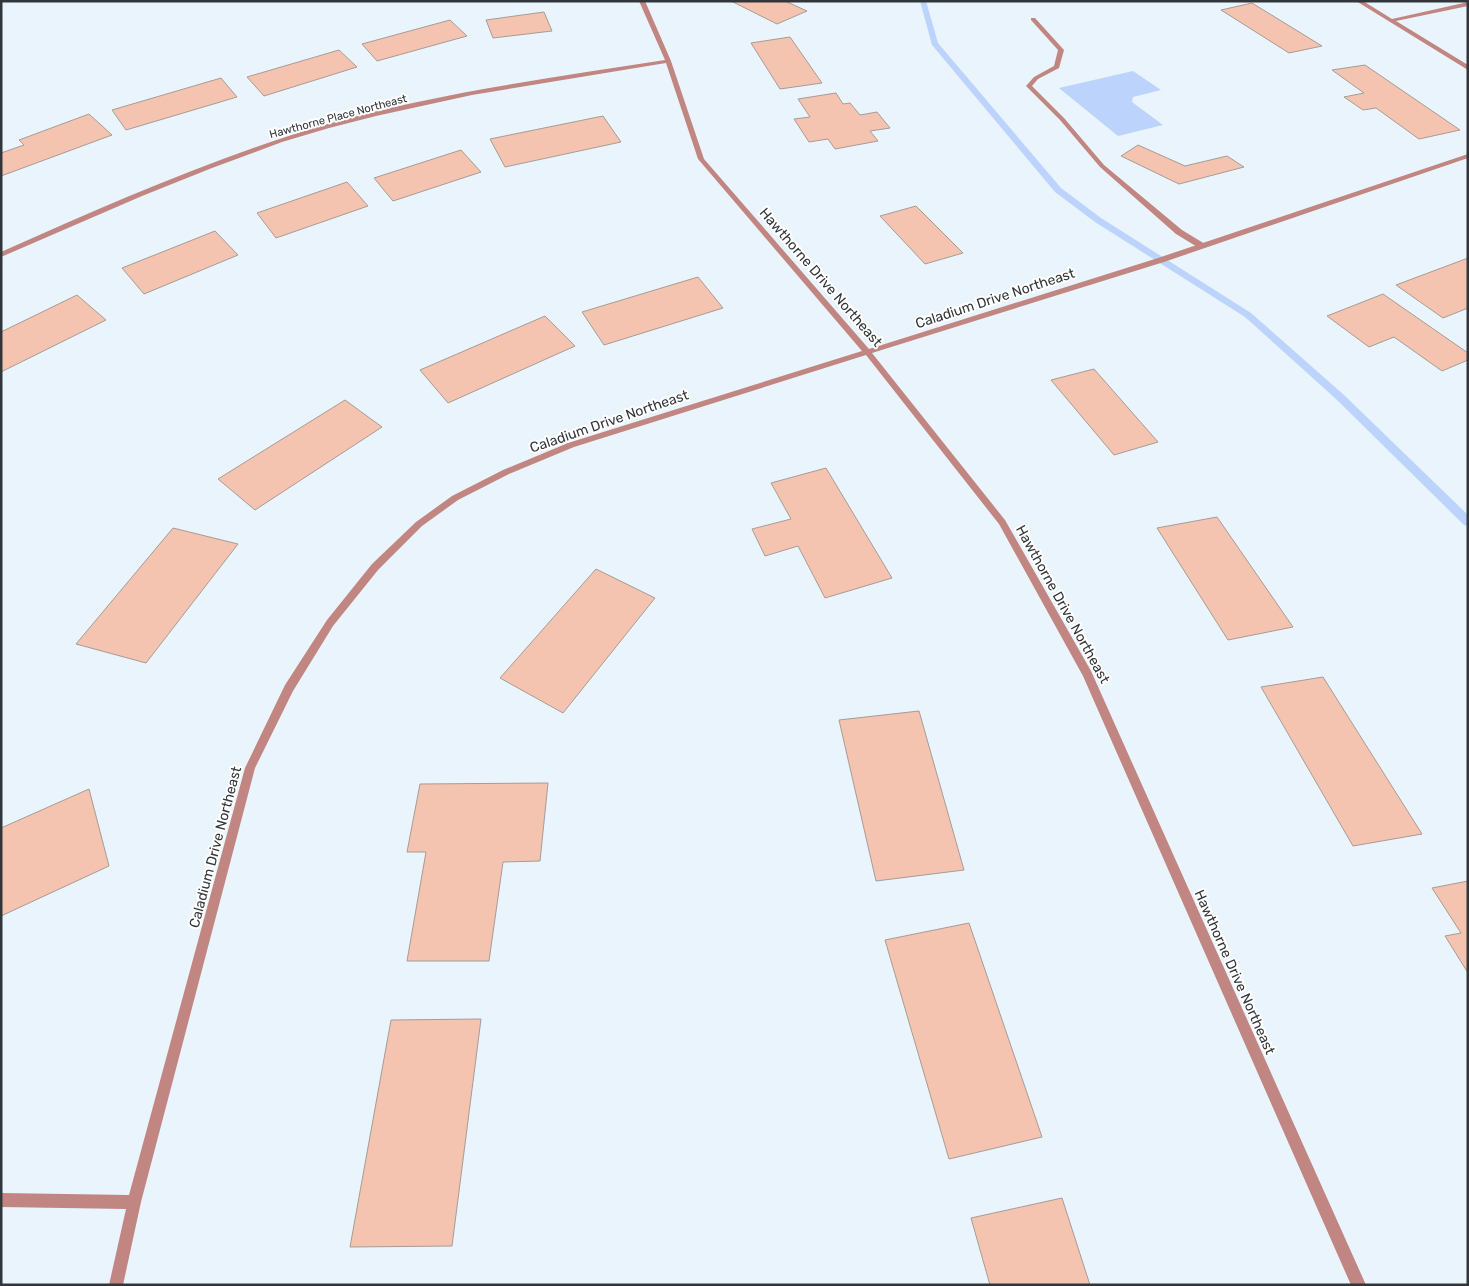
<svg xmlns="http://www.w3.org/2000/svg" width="1469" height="1286" font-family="Rubik,sans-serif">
	<rect width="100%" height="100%" fill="#eaf4fc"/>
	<path fill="#bcd3fb" d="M 1133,71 L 1161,90 L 1133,97 L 1132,102 L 1163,125 L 1118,136 L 1059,88 Z"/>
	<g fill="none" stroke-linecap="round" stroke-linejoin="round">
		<path fill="#bcd3fb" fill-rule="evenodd" d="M 920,1 L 926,1 L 938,43 L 1061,188 L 1101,218 L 1251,313 L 1344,395 L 1468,515 L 1468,526 L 1464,525 L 1336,399 L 1245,317 L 1095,222 L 1055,192 L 932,45 Z"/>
	</g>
	<path fill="#f4c4b0" stroke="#a79b96" d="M 731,1 L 785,1 L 807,11 L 777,24 Z
		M 1252,3 L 1322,46 L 1289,53 L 1221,10 Z
		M 544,12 L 552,31 L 493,38 L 486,20 Z
		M 450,20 L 467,36 L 377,61 L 362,44 Z
		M 790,37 L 822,83 L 780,89 L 751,43 Z
		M 339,50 L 357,67 L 264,96 L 247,77 Z
		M 1365,65 L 1460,130 L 1419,139 L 1376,108 L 1363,110 L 1344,97 L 1364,93 L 1332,70 Z
		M 221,78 L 237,97 L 126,130 L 112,110 Z
		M 836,93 L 843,104 L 850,103 L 860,115 L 877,112 L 890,128 L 870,131 L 878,141 L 835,149 L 828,139 L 809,142 L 794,119 L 810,117 L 798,99 Z
		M 89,114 L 112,135 L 1,176 L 1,153 L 24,145 L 19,140 Z
		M 603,116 L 621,142 L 505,167 L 490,139 Z
		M 1138,145 L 1185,166 L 1227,156 L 1244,167 L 1179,184 L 1121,156 Z
		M 461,150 L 481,172 L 393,201 L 374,178 Z
		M 347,182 L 368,206 L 276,238 L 257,213 Z
		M 916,206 L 963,253 L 925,264 L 880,216 Z
		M 215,231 L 238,255 L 144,294 L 122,268 Z
		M 1468,258 L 1468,308 L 1443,318 L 1396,285 Z
		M 698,277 L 723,308 L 604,345 L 582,312 Z
		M 1383,294 L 1468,353 L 1468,360 L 1442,371 L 1394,337 L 1369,347 L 1327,316 Z
		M 77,295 L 106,320 L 1,372 L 1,332 Z
		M 545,316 L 575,346 L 448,403 L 420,370 Z
		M 1094,369 L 1158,442 L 1114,455 L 1051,380 Z
		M 345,400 L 382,427 L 255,510 L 218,479 Z
		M 826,468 L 892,578 L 825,598 L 798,546 L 765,556 L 752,529 L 791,519 L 771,483 Z
		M 1217,517 L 1293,627 L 1228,640 L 1157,528 Z
		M 173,528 L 238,544 L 146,663 L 76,644 Z
		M 596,569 L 655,598 L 563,713 L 500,678 Z
		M 1323,677 L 1422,834 L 1353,846 L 1261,687 Z
		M 919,711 L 964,870 L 876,881 L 839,720 Z
		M 548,783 L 540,861 L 503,862 L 489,961 L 407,961 L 426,852 L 407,852 L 420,784 Z
		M 89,789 L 109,866 L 1,916 L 1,828 Z
		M 1468,881 L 1468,973 L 1445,936 L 1461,933 L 1432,888 Z
		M 969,923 L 1042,1137 L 949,1159 L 885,940 Z
		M 481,1019 L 452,1246 L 350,1247 L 391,1020 Z
		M 1062,1198 L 1090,1285 L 990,1285 L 971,1218 Z"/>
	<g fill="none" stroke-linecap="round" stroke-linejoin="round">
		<path fill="#c18681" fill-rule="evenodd" d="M 1031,18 L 1035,18 L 1064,50 L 1059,68 L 1038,79 L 1032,86 L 1064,118 L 1104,165 L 1182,230 L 1205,244 L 1205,248 L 1199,248 L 1176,234 L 1100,167 L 1060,120 L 1026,86 L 1034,77 L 1054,66 L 1058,50 L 1031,20 Z"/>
		<path fill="#c18681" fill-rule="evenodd" d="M 639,1 L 645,1 L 671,61 L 704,159 L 869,349 L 1158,258 L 1468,154 L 1468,158 L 1164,262 L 872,353 L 1005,520 L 1091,671 L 1366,1285 L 1351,1285 L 1083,676 L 999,524 L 866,355 L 574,447 L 509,474 L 458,500 L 422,526 L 378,570 L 333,626 L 293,691 L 255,768 L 141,1202 L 123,1285 L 109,1285 L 126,1209 L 1,1207 L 1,1193 L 129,1195 L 245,768 L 285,685 L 327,620 L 372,564 L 416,522 L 452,496 L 503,470 L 568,443 L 862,351 L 698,159 L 666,63 L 472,95 L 376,116 L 329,128 L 282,142 L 212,168 L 142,196 L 1,257 L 1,252 C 107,205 213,158 324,125 C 435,93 551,78 665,60 Z
			M 1356,1 L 1363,1 L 1392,19 L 1468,2 L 1468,6 L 1396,21 L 1468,65 L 1468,70 Z"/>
	</g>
	<g text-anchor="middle" stroke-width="4" stroke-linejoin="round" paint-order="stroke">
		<g font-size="11" fill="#32363a" stroke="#fff">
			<text transform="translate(338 116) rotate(-15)" y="4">Hawthorne Place Northeast</text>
		</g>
		<g font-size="14" fill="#32363a" stroke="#fff">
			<text transform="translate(821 277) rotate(49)" y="5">Hawthorne Drive Northeast</text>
			<text transform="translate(995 298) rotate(-18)" y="5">Caladium Drive Northeast</text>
			<text transform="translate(609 421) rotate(-19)" y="5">Caladium Drive Northeast</text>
			<text transform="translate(1063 604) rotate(61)" y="5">Hawthorne Drive Northeast</text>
			<text transform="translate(215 847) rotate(-75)" y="5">Caladium Drive Northeast</text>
			<text transform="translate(1235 972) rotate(66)" y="5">Hawthorne Drive Northeast</text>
		</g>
	</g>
	<rect width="1469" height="1286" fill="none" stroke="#32363a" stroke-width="5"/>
</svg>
